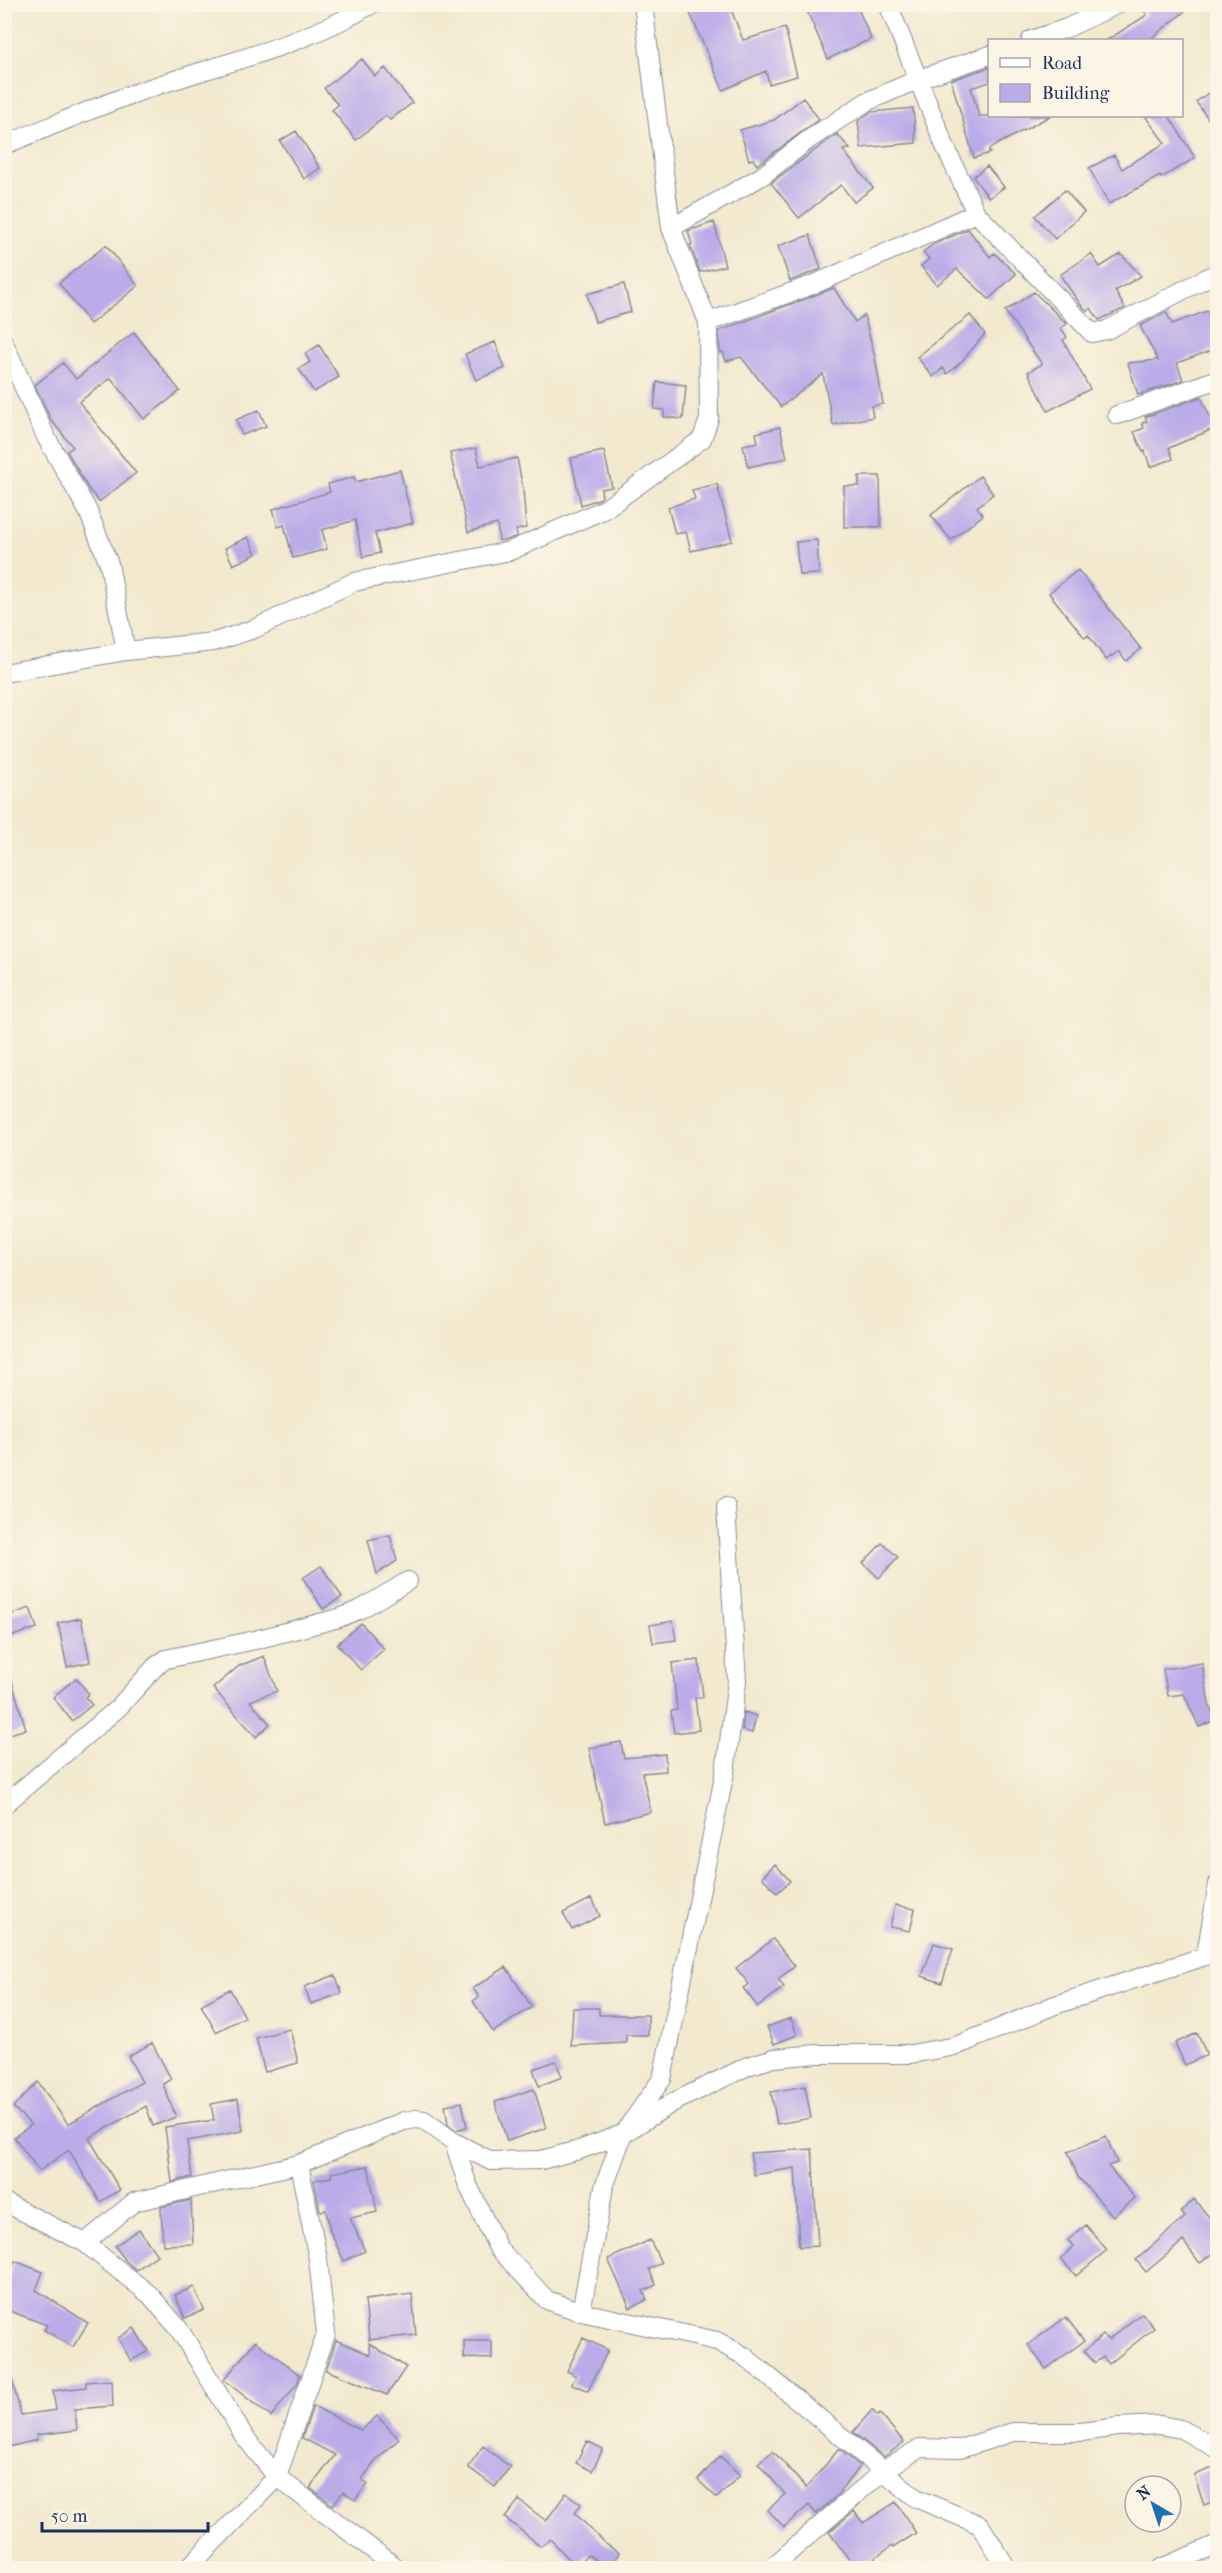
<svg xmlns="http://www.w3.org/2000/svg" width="1222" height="2573" font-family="'IM FELL French Canon',serif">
	<rect width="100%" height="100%" fill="#fcf5e5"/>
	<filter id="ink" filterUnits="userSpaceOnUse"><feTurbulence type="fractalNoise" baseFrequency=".0167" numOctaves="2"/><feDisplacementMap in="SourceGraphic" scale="12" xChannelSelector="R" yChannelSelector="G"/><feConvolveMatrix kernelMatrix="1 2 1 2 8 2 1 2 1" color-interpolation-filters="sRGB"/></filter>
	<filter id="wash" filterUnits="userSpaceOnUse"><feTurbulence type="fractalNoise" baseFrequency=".008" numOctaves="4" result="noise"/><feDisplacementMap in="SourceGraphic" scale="24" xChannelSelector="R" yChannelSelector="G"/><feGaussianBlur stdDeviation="1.35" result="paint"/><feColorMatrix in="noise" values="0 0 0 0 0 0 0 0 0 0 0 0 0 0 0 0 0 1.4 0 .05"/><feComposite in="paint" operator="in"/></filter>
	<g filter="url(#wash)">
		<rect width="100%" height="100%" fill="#f2e9cf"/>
		<g id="blocks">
			<path fill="#baabe9" d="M 686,4 L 729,4 L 743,40 L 785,28 L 797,76 L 769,84 L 766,71 L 723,90 Z
				M 804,4 L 856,4 L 871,39 L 828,59 Z
				M 1139,4 L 1194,4 L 1149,40 L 1107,40 L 1147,15 Z
				M 362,59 L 375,76 L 385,68 L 412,103 L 390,120 L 386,116 L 356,140 L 332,110 L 338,105 L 324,88 Z
				M 990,67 L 990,82 L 971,88 L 979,116 L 1050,116 L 989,149 L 990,153 L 974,158 L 951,80 Z
				M 1218,86 L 1218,132 L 1196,102 Z
				M 803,98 L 819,119 L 757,165 L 753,159 L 749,160 L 740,130 L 774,120 Z
				M 913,108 L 916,143 L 861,148 L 858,121 L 871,112 Z
				M 1145,116 L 1169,116 L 1195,158 L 1161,178 L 1160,176 L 1109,204 L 1089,168 L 1114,155 L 1122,169 L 1165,143 Z
				M 296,131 L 320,168 L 304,179 L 280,141 Z
				M 837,134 L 850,149 L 843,150 L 873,188 L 854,202 L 841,185 L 799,218 L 771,183 Z
				M 987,166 L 1004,187 L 989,198 L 973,177 Z
				M 1065,190 L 1084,212 L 1055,239 L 1035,216 Z
				M 714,222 L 725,266 L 700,272 L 690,245 L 692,244 L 688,231 Z
				M 968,229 L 990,257 L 994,253 L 1016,274 L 989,299 L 957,269 L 937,285 L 921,266 L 929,259 L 923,252 L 934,244 Z
				M 810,235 L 821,269 L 790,281 L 778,246 Z
				M 106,245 L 138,286 L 90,324 L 59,283 Z
				M 1091,254 L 1100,267 L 1121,254 L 1141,276 L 1115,291 L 1125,308 L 1099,320 L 1091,308 L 1087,311 L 1080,304 L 1060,275 Z
				M 624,284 L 631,312 L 595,322 L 587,294 Z
				M 834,288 L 855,322 L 864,315 L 875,357 L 883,404 L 871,406 L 873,417 L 833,425 L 823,374 L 781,407 L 741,357 L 726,361 L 723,352 L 720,353 L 719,331 Z
				M 1034,292 L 1067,324 L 1061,328 L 1067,337 L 1063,340 L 1090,389 L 1048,411 L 1028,372 L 1042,364 L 1005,311 Z
				M 1207,311 L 1209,315 L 1218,312 L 1218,348 L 1177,363 L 1183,380 L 1138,395 L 1128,363 L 1158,360 L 1140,326 L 1166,312 L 1172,324 Z
				M 970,315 L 985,334 L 961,362 L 947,374 L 943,368 L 933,377 L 917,357 Z
				M 134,332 L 180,391 L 144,419 L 111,378 L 79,402 L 136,473 L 99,502 L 88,488 L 67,451 L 73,447 L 51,420 L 35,385 L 63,363 L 76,379 Z
				M 495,342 L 505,368 L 476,380 L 465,354 Z
				M 319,345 L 339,377 L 314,392 L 299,369 L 310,362 L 305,354 Z
				M 657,382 L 686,385 L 683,419 L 664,417 L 664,410 L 654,409 Z
				M 1201,397 L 1215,428 L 1169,448 L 1173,459 L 1150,467 L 1145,451 L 1143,452 L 1134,432 L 1144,428 L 1142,423 L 1147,421 L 1145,417 Z
				M 259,410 L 266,426 L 242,435 L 236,420 Z
				M 780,427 L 787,458 L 748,467 L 743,445 L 758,442 L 756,433 Z
				M 476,448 L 480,466 L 517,458 L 523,489 L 526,528 L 516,530 L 517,536 L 507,540 L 499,541 L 497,524 L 468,532 L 450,453 Z
				M 604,451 L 612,487 L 601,489 L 602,497 L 599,499 L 581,505 L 571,458 Z
				M 400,470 L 413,523 L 375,533 L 380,553 L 363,557 L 355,520 L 322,530 L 327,549 L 293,558 L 284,525 L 278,527 L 273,509 L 330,492 L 328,484 L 354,477 L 356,482 Z
				M 859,476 L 880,476 L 881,527 L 844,527 L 844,486 L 859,486 Z
				M 980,476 L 993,494 L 977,507 L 983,515 L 951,540 L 931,515 Z
				M 717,484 L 732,541 L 691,551 L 686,532 L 675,534 L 668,507 L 695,499 L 692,490 Z
				M 248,537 L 256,554 L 233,565 L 225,548 Z
				M 817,540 L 819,574 L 799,575 L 796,542 Z
				M 1078,570 L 1141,649 L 1126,661 L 1119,651 L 1106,660 L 1088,635 L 1085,638 L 1049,593 Z
				M 390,1535 L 397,1561 L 377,1574 L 368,1540 Z
				M 882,1543 L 898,1557 L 879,1578 L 863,1563 Z
				M 321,1566 L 342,1597 L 323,1609 L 303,1578 Z
				M 30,1608 L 37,1628 L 4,1639 L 4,1617 Z
				M 81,1618 L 90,1662 L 67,1667 L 58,1623 Z
				M 673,1621 L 676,1640 L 653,1643 L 650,1625 Z
				M 361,1623 L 384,1649 L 361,1670 L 337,1644 Z
				M 264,1656 L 277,1691 L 250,1701 L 270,1724 L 256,1737 L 213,1688 L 239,1666 Z
				M 699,1660 L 703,1697 L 695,1698 L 699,1730 L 674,1733 L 671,1711 L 677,1710 L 672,1663 Z
				M 1202,1663 L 1209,1704 L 1215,1720 L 1199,1727 L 1184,1694 L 1168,1696 L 1163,1669 Z
				M 9,1672 L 26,1729 L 4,1736 L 4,1673 Z
				M 76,1678 L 89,1694 L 85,1697 L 92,1705 L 72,1721 L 53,1697 Z
				M 744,1712 L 756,1716 L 752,1733 L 742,1730 Z
				M 621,1742 L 624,1758 L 665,1754 L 666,1771 L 642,1773 L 651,1812 L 605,1823 L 589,1748 Z
				M 775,1864 L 790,1881 L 777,1893 L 762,1877 Z
				M 592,1898 L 600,1916 L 572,1930 L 563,1913 Z
				M 895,1905 L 915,1909 L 910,1931 L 890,1927 Z
				M 773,1939 L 795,1966 L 778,1979 L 784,1987 L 758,2007 L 743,1988 L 749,1984 L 736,1968 Z
				M 934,1943 L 953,1949 L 942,1983 L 922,1976 Z
				M 506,1967 L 532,2007 L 493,2032 L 473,2001 L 479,1997 L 473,1988 Z
				M 335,1975 L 342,1993 L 311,2004 L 304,1987 Z
				M 230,1989 L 245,2017 L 216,2032 L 201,2005 Z
				M 573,2008 L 599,2008 L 599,2015 L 648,2015 L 648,2035 L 626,2035 L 626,2043 L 571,2046 Z
				M 791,2018 L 797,2035 L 774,2044 L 767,2027 Z
				M 290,2029 L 298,2063 L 265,2072 L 256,2038 Z
				M 1197,2033 L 1207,2055 L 1185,2065 L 1175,2043 Z
				M 152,2043 L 171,2079 L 163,2084 L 176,2117 L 153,2126 L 146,2106 L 89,2138 L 120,2190 L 100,2202 L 69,2150 L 39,2171 L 14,2137 L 31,2125 L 13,2107 L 38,2082 L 68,2124 L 142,2082 L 128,2056 Z
				M 556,2061 L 562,2077 L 539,2086 L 533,2069 Z
				M 805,2086 L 811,2118 L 777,2124 L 771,2092 Z
				M 534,2089 L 546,2128 L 507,2141 L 495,2102 Z
				M 238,2099 L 243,2131 L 187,2141 L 192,2177 L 172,2182 L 165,2127 L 214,2120 L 211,2104 Z
				M 462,2102 L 467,2127 L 456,2130 L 448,2124 L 445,2105 Z
				M 1106,2136 L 1117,2163 L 1108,2166 L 1135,2198 L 1113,2216 L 1078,2177 L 1068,2152 Z
				M 812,2149 L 818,2246 L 799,2247 L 795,2168 L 754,2175 L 750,2153 Z
				M 368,2166 L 377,2212 L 350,2218 L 365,2251 L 344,2261 L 330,2231 L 326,2210 L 320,2211 L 314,2180 L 331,2177 L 331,2173 Z
				M 1194,2199 L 1218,2228 L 1218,2250 L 1200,2263 L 1183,2241 L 1146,2272 L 1136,2260 L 1185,2217 L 1181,2212 Z
				M 191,2200 L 193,2244 L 163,2245 L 161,2207 Z
				M 1086,2225 L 1107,2250 L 1076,2276 L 1061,2259 L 1073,2246 L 1068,2240 Z
				M 139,2229 L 157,2255 L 136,2270 L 126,2261 L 115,2246 Z
				M 650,2240 L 661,2263 L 649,2269 L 656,2285 L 643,2291 L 647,2300 L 630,2308 L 608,2259 Z
				M 15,2261 L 43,2272 L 36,2290 L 88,2323 L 73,2347 L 44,2330 L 47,2325 L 4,2309 L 4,2289 Z
				M 194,2287 L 204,2310 L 185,2318 L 175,2295 Z
				M 412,2294 L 416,2335 L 369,2340 L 365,2300 Z
				M 1142,2313 L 1154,2328 L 1109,2364 L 1103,2357 L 1095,2363 L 1084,2351 L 1103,2335 L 1108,2340 Z
				M 1066,2317 L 1084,2341 L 1046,2369 L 1028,2345 Z
				M 134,2328 L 148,2351 L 131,2361 L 118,2338 Z
				M 583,2338 L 608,2350 L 588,2391 L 572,2384 L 576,2376 L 567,2371 Z
				M 336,2340 L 371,2355 L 369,2343 L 406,2367 L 387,2395 L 326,2370 Z
				M 255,2341 L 300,2375 L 297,2384 L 271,2417 L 224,2380 Z
				M 464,2341 L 492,2341 L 492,2359 L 464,2358 Z
				M 4,2376 L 11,2376 L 21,2415 L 56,2410 L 53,2391 L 86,2387 L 86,2382 L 112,2380 L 113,2406 L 75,2409 L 77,2430 L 36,2435 L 37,2440 L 4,2448 Z
				M 313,2406 L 361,2430 L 377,2416 L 399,2439 L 378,2458 L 362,2479 L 368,2484 L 355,2500 L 343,2492 L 333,2505 L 310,2488 L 335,2455 L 302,2438 Z
				M 872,2410 L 877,2416 L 880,2414 L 904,2442 L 884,2457 L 853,2432 Z
				M 587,2441 L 603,2449 L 592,2471 L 576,2463 Z
				M 483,2446 L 510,2467 L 495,2487 L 468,2467 Z
				M 839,2449 L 860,2466 L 840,2491 L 841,2492 L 816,2514 L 809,2505 L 784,2527 L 768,2510 L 785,2494 L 758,2463 L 773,2451 L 806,2488 Z
				M 720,2456 L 740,2475 L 717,2498 L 698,2480 Z
				M 1218,2466 L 1218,2500 L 1204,2505 L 1194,2475 Z
				M 566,2493 L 581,2504 L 575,2513 L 603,2542 L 619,2553 L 609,2568 L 588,2555 L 576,2566 L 550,2539 L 541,2546 L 505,2518 L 519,2500 L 546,2521 Z
				M 896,2502 L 916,2533 L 893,2548 L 892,2546 L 860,2568 L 855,2568 L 829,2532 L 854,2511 L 863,2523 Z"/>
		</g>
	</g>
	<g filter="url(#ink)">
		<use href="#blocks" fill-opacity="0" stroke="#868c96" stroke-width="1.5"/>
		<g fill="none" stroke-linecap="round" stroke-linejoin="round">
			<defs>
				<path id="street" d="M 888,4 L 944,144 L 976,213 L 1092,333 L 1107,330 L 1218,272
					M 1031,40 L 1067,28 L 1118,4
					M 4,145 C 50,127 95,107 141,91 C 218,64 301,47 372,4
					M 671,228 L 762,176 L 808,140 L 866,102 L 919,79 L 990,55
					M 708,322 L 815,284 L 976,213
					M 4,343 L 46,437 L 88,511 L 109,564 L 126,651
					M 1117,415 L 1218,379
					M 4,673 L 126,651 L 214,642 L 254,629 L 354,582 L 510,551 L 605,509 L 702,439 L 709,419 L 708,322 L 671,228 L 643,4
					M 4,1805 L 118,1708 L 156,1666 L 166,1659 L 255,1640 L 339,1618 L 361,1609 L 408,1581
					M 1206,1954 L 1218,1884
					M 454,2142 L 467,2183 L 498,2248 L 547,2300 L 581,2312 L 717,2341 L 744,2356 L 916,2498 L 980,2525 L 1007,2568
					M 4,2202 L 85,2243 L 150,2295 L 179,2329 L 244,2436 L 277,2477 L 397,2568
					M 85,2243 L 134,2202 L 299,2164 L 404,2121 L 416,2119 L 424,2120 L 454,2142 L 491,2161 L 541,2160 L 579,2150 L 623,2134 L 672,2103 L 748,2066 L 774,2058 L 817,2054 L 911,2054 L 956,2046 L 1055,2005 L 1218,1952
					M 581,2312 L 604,2187 L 623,2134 L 662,2079 L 725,1772 L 737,1681 L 726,1507
					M 188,2568 L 277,2477 L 326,2334 L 318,2259 L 299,2164
					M 771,2568 L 884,2470 L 920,2448 L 960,2449 L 1013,2432 L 1081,2432 L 1118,2427 L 1160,2425 L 1181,2429 L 1218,2449
					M 1161,2568 L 1218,2544"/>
			</defs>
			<use href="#street" stroke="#868c96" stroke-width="20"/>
			<use href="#street" stroke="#fff" stroke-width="18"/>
		</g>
	</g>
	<rect width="1222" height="2573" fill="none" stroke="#fcf5e5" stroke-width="24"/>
	<rect x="988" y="39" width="195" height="78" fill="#fcf5e5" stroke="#a2a6af" stroke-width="1.5"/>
	<rect x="1000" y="58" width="30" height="9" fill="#ffffff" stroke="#a2a6af" stroke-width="1.5"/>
	<text x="1042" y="69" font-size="18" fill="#1b2f5e">Road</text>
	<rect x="1000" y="84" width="30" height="18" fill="#baabe9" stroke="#a2a6af" stroke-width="1.5"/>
	<text x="1042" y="99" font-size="18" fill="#1b2f5e">Building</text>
	<g transform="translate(1153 2504) rotate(321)"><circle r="28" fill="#fcf5e5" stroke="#a2a6af" stroke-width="1.5"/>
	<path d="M0-4.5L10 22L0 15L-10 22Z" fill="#1f6fb2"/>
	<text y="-9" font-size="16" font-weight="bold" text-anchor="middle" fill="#1b2f5e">N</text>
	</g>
	<path d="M42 2522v9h166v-9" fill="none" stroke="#1b2f5e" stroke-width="3"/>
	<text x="51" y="2522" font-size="18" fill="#1b2f5e" stroke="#fcf5e5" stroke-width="4.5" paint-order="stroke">50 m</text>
</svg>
